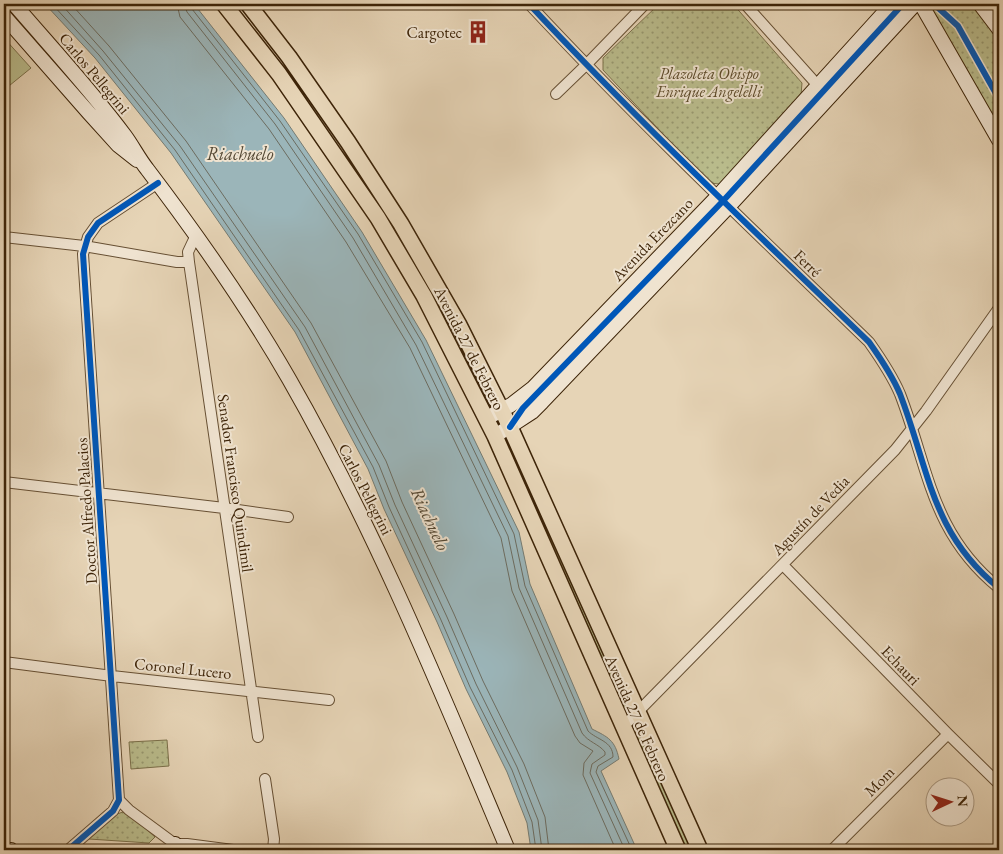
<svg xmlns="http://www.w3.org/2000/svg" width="1003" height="854" font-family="'EB Garamond',serif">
	<defs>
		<pattern id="park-dots" width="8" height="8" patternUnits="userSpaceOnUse" patternTransform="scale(1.25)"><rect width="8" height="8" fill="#b9bb8b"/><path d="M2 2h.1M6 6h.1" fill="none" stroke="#989870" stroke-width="1.8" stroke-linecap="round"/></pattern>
	</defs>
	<rect width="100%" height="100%" fill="#e6d4b6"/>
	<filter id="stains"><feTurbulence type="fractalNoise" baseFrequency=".004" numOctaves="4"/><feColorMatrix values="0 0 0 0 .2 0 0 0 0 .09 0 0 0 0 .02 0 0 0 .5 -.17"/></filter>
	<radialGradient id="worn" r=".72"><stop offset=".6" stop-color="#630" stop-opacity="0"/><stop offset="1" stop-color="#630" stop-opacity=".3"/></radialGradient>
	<path fill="#b9bb8b" stroke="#7b704a" d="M 4,38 L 31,68 L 4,90 Z
		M 511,445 L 628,708 L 624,710 L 507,450 L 508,446 Z
		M 640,735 L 643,736 L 692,850 L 684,850 L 635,737 Z"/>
	<path fill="url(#park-dots)" stroke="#7b704a" d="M 659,4 L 733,4 L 802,83 L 801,95 L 720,184 L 709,183 L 603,70 L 603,58 Z
		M 932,4 L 973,4 L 999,38 L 999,128 L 931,13 Z
		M 167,740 L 169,766 L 131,769 L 129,742 Z
		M 123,812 L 134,818 L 155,837 L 149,843 L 89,839 L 114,815 Z"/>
	<path fill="#9bb5b9" stroke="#757b72" d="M 45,4 L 194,4 L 284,118 L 362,232 L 426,340 L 519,532 L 530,584 L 592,729 C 608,737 615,740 619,759 L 601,771 L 637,850 L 531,850 L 527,823 L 507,772 L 466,689 L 437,622 L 384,509 L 368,469 L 295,332 L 171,153 L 95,58 Z"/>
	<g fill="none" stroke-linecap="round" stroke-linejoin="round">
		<path stroke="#6c6c60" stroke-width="1" d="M 52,4 L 99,55 L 175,150 L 299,330 L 373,467 L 389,507 L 441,620 L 470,687 L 512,770 L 532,822 L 536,850
			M 61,4 L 103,51 L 180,146 L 305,327 L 379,465 L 395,505 L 447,617 L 476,684 L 517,767 L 538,820 L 542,850
			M 71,4 L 109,46 L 186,141 L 311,323 L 386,461 L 402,502 L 454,614 L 483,681 L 524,764 L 545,817 L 549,850
			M 177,4 L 180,17 L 269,129 L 346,242 L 410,348 L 501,538 L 512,591 L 575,736 L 580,743 L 593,751 L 584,763 L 583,775 L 616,850
			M 184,4 L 187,12 L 275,124 L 353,238 L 416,345 L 508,536 L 519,588 L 582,733 C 588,742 599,744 605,752 L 605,755 L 592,764 L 590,773 L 625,850
			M 191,4 L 192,9 L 280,121 L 358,234 L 422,342 L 514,534 L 525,586 L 588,731 C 597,740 613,741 613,757 L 598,766 L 596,772 L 632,850"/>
		<defs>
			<path id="street" d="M 529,4 C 638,121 754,231 869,342 C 881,359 892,375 900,394 C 929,469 931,533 999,588
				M 745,4 L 829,98
				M 556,94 L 586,65 L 645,4
				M 196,235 L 188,252 L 189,262 L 258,737
				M 4,237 L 84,246 L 177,262 L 189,262
				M 4,482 L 224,508 L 288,517
				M 783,565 L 948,734 L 999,784
				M 4,662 L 112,676 L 329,700
				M 623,727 L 895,450 L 926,411 L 999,308
				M 265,779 L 274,839 L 273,850
				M 119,800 L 129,810 L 175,844
				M 68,850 L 113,811 L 119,800 L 83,254 L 88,237 L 98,223 L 158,183
				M 169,850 L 175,844 L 187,844 L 233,850
				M 832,850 L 948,734"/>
			<path id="secondary" d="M 14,4 C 51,47 91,90 125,136 C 133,147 139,159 147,169 C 198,236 247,306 289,379 C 375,529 441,691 508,850
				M 921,4 L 999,140
				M 980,4 L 999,29
				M 4,16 L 89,113 L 118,145 L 137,160
				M 487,418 L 511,405 L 533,388 L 718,196 L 882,15 L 890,4
				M 495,436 L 532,412 L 542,402 L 729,206 L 915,4
				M 175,844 L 180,850
				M 4,850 L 11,850"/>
			<path id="primary" d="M 224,4 L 279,74 L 378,218 L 424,296 L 495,436 L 678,850
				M 248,4 L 289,57 L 348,142 L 401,224 L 459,325 L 510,427 L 700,850"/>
		</defs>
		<use href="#street" stroke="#675034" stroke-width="12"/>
		<use href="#secondary" stroke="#3d2408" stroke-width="16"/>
		<use href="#primary" stroke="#3d2408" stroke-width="18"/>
		<use href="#street" stroke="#efe3d0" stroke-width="10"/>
		<use href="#secondary" stroke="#efe3d0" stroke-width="14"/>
		<use href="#primary" stroke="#e6d4b6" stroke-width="15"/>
		<defs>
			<path id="cycleway" d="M 529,4 C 638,121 754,231 869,342 C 881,359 892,375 900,394 C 929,469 931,533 999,588
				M 934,4 L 958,26 L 999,99
				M 510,427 L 523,408 L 723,201 L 903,4
				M 68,850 L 113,811 L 119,800 L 83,254 L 88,237 L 98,223 L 158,183"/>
		</defs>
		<use href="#cycleway" stroke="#efe3d0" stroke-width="9"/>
		<use href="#cycleway" stroke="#0057b8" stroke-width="6"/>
	</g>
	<defs>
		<symbol id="building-bare" viewBox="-9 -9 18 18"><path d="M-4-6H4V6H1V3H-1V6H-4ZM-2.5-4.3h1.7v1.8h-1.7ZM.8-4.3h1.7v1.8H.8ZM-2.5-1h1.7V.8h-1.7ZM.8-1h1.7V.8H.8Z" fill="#8f2418" stroke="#efe3d0" stroke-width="2.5" paint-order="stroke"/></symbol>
	</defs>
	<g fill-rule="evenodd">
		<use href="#building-bare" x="462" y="16" width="32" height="32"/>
	</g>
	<g text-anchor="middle" stroke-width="4" stroke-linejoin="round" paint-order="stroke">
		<g font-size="16" fill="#3d2408" stroke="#efe3d0" text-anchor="end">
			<text x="462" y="38">Cargotec</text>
		</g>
		<g font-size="16" fill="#3d2408" stroke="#efe3d0">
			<text transform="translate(95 73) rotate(50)" y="6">Carlos Pellegrini</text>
			<text transform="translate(652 239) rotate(-46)" y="6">Avenida Erezcano</text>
			<text transform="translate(808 263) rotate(44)" y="6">Ferré</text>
			<text transform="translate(470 348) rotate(63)" y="6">Avenida 27 de Febrero</text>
			<text transform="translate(236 483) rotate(82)" y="6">Senador Francisco Quindimil</text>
			<text transform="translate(366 489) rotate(63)" y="6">Carlos Pellegrini</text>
			<text transform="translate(86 511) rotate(-94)" y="6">Doctor Alfredo Palacios</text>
			<text transform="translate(810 515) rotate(-46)" y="6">Agustín de Vedia</text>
			<text transform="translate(901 665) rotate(46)" y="6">Echauri</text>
			<text transform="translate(183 668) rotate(6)" y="6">Coronel Lucero</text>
			<text transform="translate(638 718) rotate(66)" y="6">Avenida 27 de Febrero</text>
			<text transform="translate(879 781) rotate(-45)" y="6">Mom</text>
		</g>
		<g font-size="16" font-style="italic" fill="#5c4a29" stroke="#efe3d0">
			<text x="709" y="79">Plazoleta Obispo<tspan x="709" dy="18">Enrique Angelelli</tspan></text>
		</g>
		<g font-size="18" font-style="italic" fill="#544834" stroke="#efe3d0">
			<text x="240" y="160">Riachuelo</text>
			<text transform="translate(430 519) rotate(65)" y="6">Riachuelo</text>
		</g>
	</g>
	<rect width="1003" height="854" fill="none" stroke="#e6d4b6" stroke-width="20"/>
	<rect x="5" y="5" width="993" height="844" fill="none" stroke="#3d2408" stroke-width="2.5"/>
	<rect x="10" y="10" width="983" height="834" fill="none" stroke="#3d2408"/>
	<g transform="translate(950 802) rotate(86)"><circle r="24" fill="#efe3d0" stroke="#a89780"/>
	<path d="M0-4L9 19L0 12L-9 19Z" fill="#8f2418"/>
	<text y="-8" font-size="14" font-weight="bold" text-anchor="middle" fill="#3d2408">N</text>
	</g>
	<rect width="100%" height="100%" filter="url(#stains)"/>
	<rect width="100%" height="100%" fill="url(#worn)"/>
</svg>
